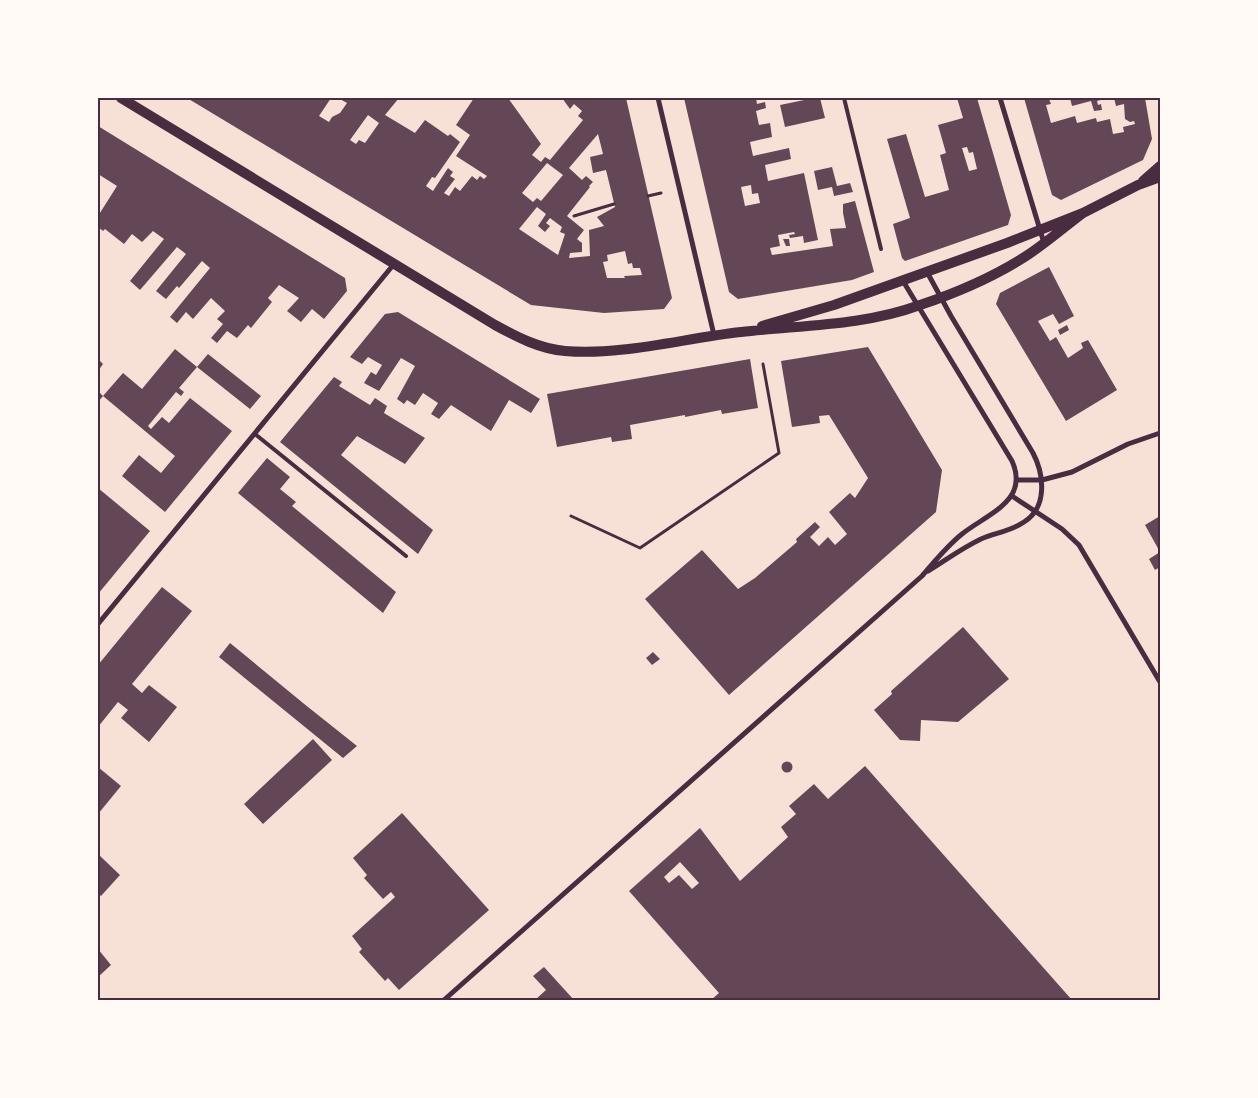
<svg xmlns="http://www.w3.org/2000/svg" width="1258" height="1098" font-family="'Playfair Display',serif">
	<rect width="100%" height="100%" fill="#f7e1d7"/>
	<path fill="#644757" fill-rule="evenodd" d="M 187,98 L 331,98 L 319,116 L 329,122 L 332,117 L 340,113 L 347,103 L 338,98 L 399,98 L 385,115 L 415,133 L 425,120 L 448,136 L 450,134 L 460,142 L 435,178 L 432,177 L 426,186 L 433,191 L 448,168 L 453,172 L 450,176 L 455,179 L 444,193 L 449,196 L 455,187 L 460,191 L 472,176 L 477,180 L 480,176 L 484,179 L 487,176 L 456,156 L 470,135 L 456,125 L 474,98 L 508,98 L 541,144 L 532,155 L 541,162 L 545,157 L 550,160 L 583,120 L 578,116 L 582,111 L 574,104 L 570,109 L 562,98 L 626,98 L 672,298 L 664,309 L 604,313 L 531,305 ZM 368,115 L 379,123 L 365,143 L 359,140 L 356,144 L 350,140 ZM 598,134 L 603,154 L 590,157 L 593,173 L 606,170 L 615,207 L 597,217 L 604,226 L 589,230 L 590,256 L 569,258 L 570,253 L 582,252 L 582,243 L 577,239 L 584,230 L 567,216 L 590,187 L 589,186 L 593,182 L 586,176 L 582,180 L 569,168 ZM 547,163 L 563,175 L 541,201 L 537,198 L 533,202 L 522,193 ZM 537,207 L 546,214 L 538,226 L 545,232 L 550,226 L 546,223 L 550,218 L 562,227 L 560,232 L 565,234 L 558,255 L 519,229 ZM 625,251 L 628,264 L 632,263 L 633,268 L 640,268 L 642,275 L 624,276 L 625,278 L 607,278 L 603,262 L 608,261 L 607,255 Z
		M 684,98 L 756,98 L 757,104 L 765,102 L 766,108 L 756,111 L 759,125 L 770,123 L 772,137 L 750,142 L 753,156 L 789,148 L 791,159 L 765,165 L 768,181 L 804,173 L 818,240 L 804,243 L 803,236 L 790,238 L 789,235 L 795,234 L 794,232 L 778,235 L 780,246 L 770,248 L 772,255 L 833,246 L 830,229 L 846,228 L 843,213 L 843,204 L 855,201 L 874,272 L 852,280 L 738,299 L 729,292 ZM 751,185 L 752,194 L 758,193 L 760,203 L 745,206 L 741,187 Z
		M 814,98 L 820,98 L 825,118 L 785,127 L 780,105 Z
		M 957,98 L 977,98 L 1011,215 L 1008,225 L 905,261 L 902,258 L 893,224 L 910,218 L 887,139 L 906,134 L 925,197 L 949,190 L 940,155 L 946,153 L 938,125 L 963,118 ZM 967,147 L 969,153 L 973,152 L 977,169 L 969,171 L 962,148 Z
		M 1024,98 L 1044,98 L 1044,100 L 1049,99 L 1051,104 L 1046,105 L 1051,123 L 1075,116 L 1077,123 L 1096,118 L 1097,122 L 1110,119 L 1113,134 L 1124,132 L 1123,127 L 1135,124 L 1134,121 L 1130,122 L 1125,119 L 1124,104 L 1116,106 L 1114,98 L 1145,98 L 1152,139 L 1143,160 L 1061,200 L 1052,195 Z
		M 1070,98 L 1108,98 L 1097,101 L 1098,105 L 1101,104 L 1102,110 L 1094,111 L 1091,101 L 1072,106 Z
		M 98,126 L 345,278 L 347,291 L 324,319 L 312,309 L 301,322 L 287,311 L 299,298 L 279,285 L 268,298 L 272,302 L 251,328 L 248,325 L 237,338 L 227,331 L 217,343 L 211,338 L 223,324 L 217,319 L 225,311 L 211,298 L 193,319 L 186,312 L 177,323 L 170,317 L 210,268 L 202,261 L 179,288 L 177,286 L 166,299 L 156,291 L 186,254 L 177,247 L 140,290 L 130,281 L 164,239 L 153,231 L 142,242 L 132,234 L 124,244 L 105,229 L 103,231 L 98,227 L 98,216 L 117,186 L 98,174 Z
		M 832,167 L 837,186 L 850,183 L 853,192 L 834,196 L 832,187 L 818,190 L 814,171 Z
		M 783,239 L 789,239 L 790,246 L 786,246 Z
		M 1049,267 L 1074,316 L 1059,324 L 1053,314 L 1038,321 L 1050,341 L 1056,337 L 1068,358 L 1083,348 L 1081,343 L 1088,340 L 1117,390 L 1066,421 L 996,304 L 1000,293 Z
		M 398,312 L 540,399 L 531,413 L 509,400 L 491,431 L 451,405 L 439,419 L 431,414 L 438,403 L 423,393 L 415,405 L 407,400 L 404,404 L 397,399 L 415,366 L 401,358 L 379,391 L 364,383 L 371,372 L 376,375 L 382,365 L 368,357 L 362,364 L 350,357 L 385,314 Z
		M 1067,325 L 1069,330 L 1060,335 L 1058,330 Z
		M 868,347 L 942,470 L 936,512 L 729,695 L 645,599 L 702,550 L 738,589 L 755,578 L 797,542 L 796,539 L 815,522 L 820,527 L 810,537 L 819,546 L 828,537 L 835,545 L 847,534 L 829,512 L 850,493 L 855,498 L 868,478 L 829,415 L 819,416 L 820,423 L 792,427 L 781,361 Z
		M 175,349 L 197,367 L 179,388 L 184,392 L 181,396 L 176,392 L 148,426 L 151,429 L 162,417 L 169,423 L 190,398 L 232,431 L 165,512 L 122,476 L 139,455 L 161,473 L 175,456 L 103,396 L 123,373 L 142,389 Z
		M 208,354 L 261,396 L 250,409 L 197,367 Z
		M 750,359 L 758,408 L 722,414 L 721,410 L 685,417 L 685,415 L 630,425 L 632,439 L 612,442 L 611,437 L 557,447 L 547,394 Z
		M 99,360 L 103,364 L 98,371 L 98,361 Z
		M 334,377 L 342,382 L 339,386 L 370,405 L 375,398 L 387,406 L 384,413 L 425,438 L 405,464 L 357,436 L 341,455 L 433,530 L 418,554 L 280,442 Z
		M 98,391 L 103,396 L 98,402 Z
		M 267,458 L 290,477 L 280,489 L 296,502 L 292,506 L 396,592 L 383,613 L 238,493 Z
		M 98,488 L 150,531 L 98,594 Z
		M 1160,516 L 1160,567 L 1155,570 L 1149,559 L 1160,552 L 1145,525 Z
		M 162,587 L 192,611 L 132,684 L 142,693 L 149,685 L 177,707 L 149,742 L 121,718 L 128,710 L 118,702 L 98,727 L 98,665 Z
		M 963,627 L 1009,679 L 958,722 L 921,720 L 920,741 L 900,740 L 874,710 L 892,694 L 891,691 Z
		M 230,643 L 303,703 L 357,746 L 343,758 L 219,657 Z
		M 653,652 L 660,659 L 652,665 L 646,658 Z
		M 313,739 L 332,760 L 263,824 L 244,804 Z
		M781.5 767a5.5 5.5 0 1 1 11 0a5.5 5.5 0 1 1-11 0Z
		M 865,766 L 1072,1000 L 711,1000 L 719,993 L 629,891 L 700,828 L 740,881 L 788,837 L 781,827 L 796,814 L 789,806 L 814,784 L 828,799 ZM 680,862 L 699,883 L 692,889 L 679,875 L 669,883 L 664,877 Z
		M 98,767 L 121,786 L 98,814 Z
		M 402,813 L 489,910 L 399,990 L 388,978 L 385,981 L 359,952 L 362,949 L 352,936 L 395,897 L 391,892 L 383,899 L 364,878 L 367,875 L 353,858 Z
		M 98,854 L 120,875 L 101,896 L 98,893 Z
		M 98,949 L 111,965 L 98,977 Z
		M 544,967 L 574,1000 L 535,1000 L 546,990 L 533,976 Z"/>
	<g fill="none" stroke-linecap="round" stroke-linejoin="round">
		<path stroke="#4a2c40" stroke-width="3" d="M 648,196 L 661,193
			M 574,216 L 614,204
			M 571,516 L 640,548 L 779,453 L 763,364"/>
		<path stroke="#4a2c40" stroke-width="4" d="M 844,98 L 881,249
			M 255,434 L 406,556
			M 1160,704 L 1160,736"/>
		<path stroke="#4a2c40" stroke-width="5" d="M 658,98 L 714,335
			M 1000,98 L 1044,243
			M 927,272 L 951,316 L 1033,453 C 1044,474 1048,507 1024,522 C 1011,531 995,533 981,539 C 962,548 946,560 928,571
			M 1017,480 L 1042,480 L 1072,472 L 1128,444 L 1160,433
			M 1012,496 L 1062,529 L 1079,545 L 1160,682
			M 98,624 L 394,264
			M 444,1000 L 922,576 C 935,561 947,546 962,534 C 987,514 1030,501 1012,461 L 903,281"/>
		<path stroke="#4a2c40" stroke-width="10" d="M 121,98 L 495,325 C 517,337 540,349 565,351 C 621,356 685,338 741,332 C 801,325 863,326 920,305 C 956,293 991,278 1023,258 C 1044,245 1063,228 1083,213
			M 1143,181 L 1160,166
			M 762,326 L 834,305 L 1007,243 L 1083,213 L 1138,185 L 1160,177"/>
	</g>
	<rect width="1258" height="1098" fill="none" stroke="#fffaf5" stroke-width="198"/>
	<rect x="99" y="99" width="1060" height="900" fill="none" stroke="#4a2c40" stroke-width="2"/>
</svg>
